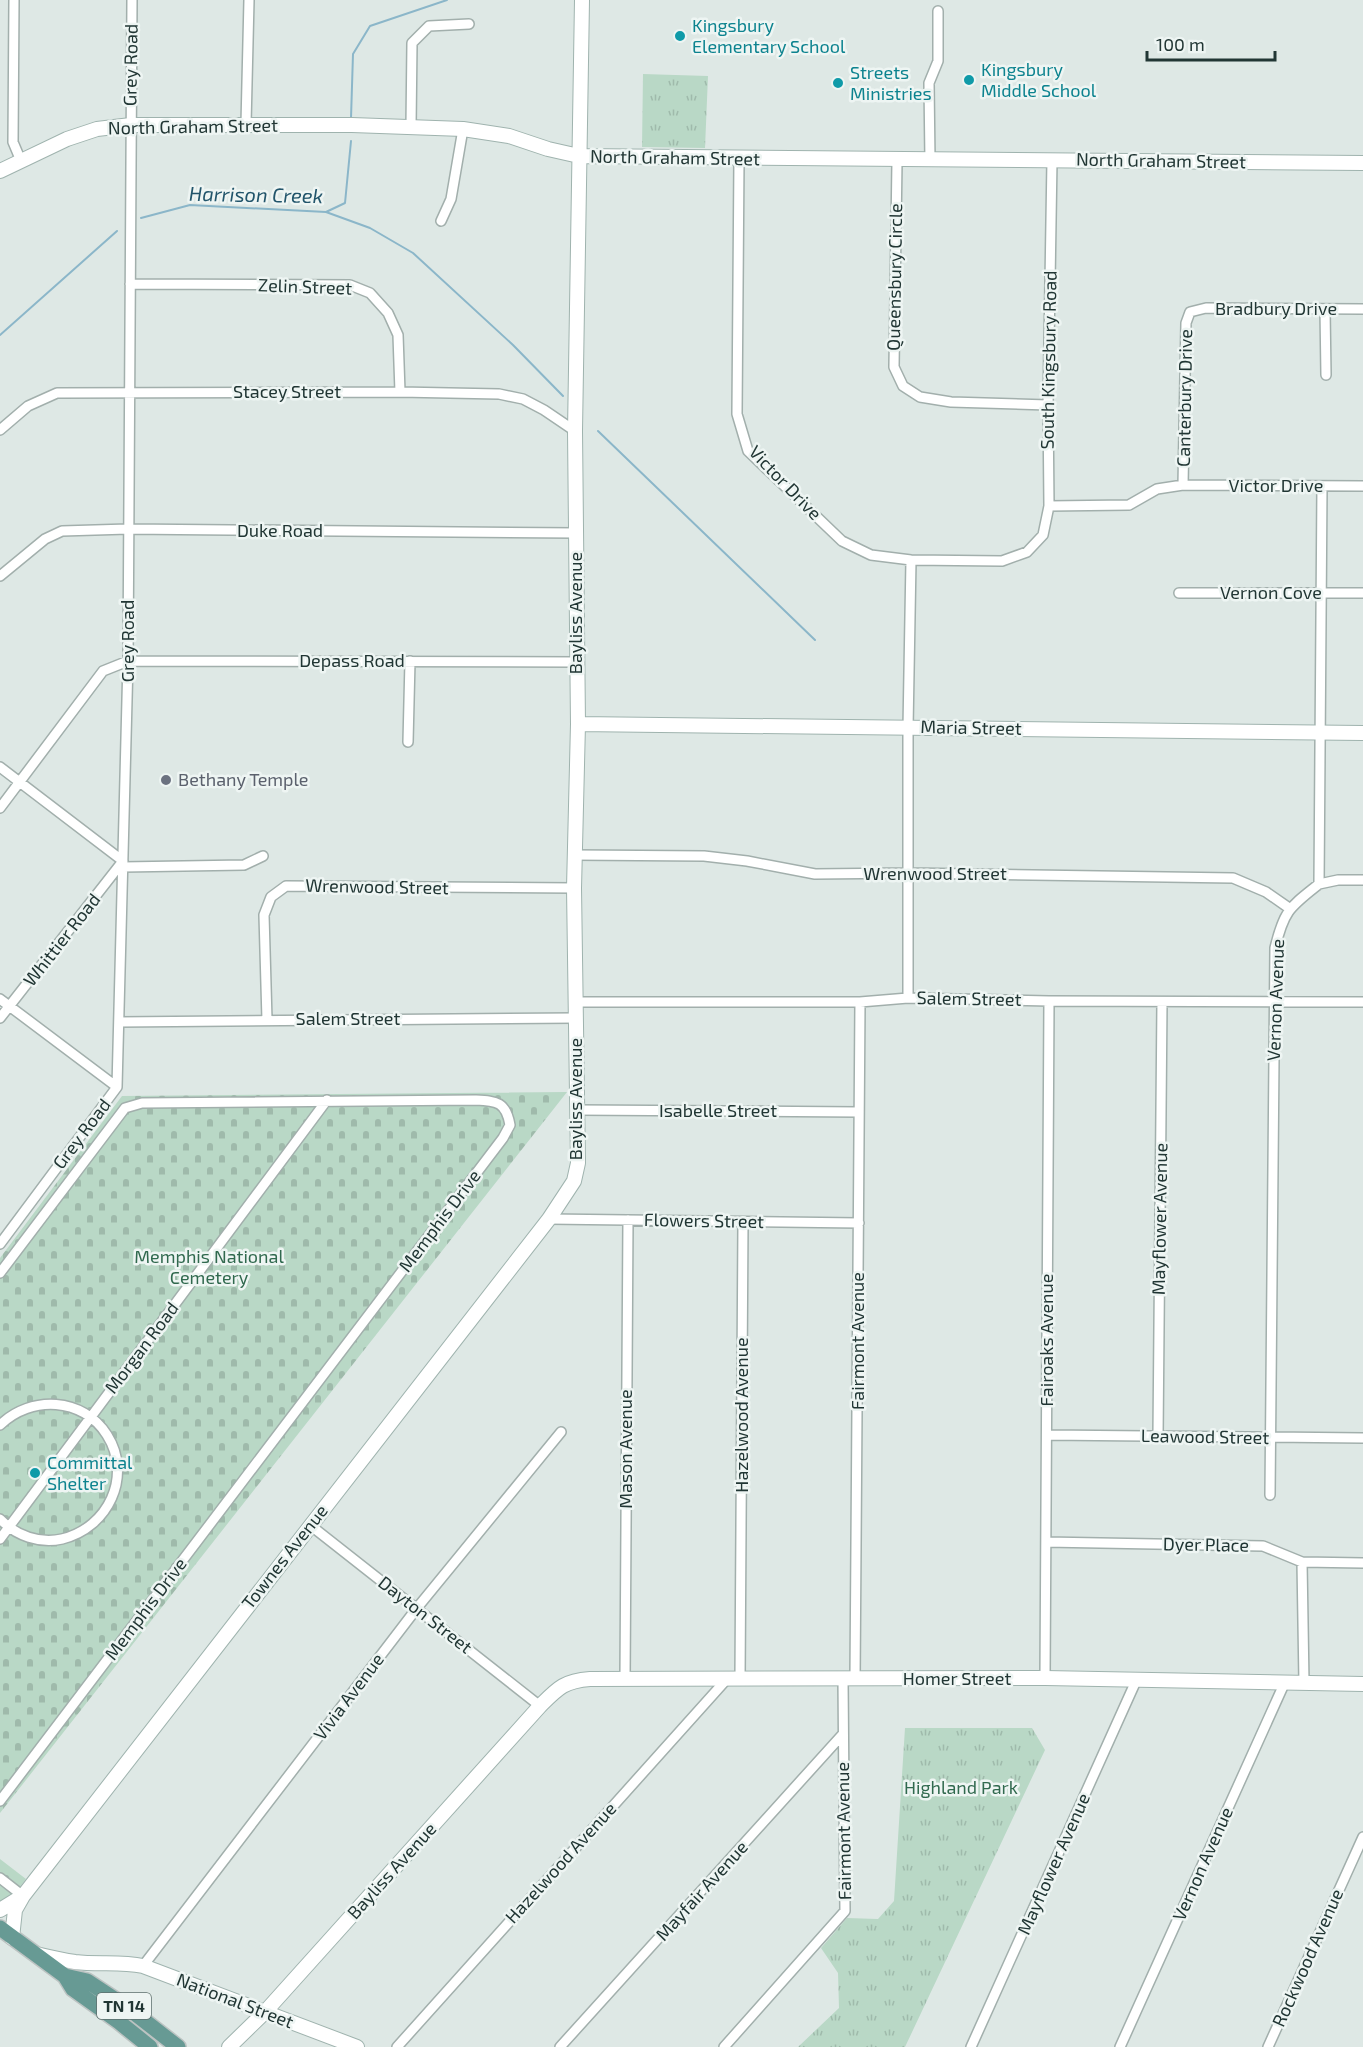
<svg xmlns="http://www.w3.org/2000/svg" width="1363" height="2047" font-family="'Exo 2',sans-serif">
	<defs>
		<pattern id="grass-tufts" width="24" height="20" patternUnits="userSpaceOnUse" patternTransform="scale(1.5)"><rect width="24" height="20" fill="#b9d8c6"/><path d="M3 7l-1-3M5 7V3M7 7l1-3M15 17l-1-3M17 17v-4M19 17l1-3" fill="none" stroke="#9fbaab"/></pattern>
		<pattern id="cemetery-stones" width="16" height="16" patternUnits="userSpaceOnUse" patternTransform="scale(1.5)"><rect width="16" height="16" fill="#b9d8c6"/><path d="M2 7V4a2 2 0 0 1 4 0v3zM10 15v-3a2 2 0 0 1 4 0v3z" fill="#9fbaab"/></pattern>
	</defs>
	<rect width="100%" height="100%" fill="#dee8e5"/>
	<path fill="url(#grass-tufts)" d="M 643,74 L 708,76 L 705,148 L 642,147 Z
		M 905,1728 L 1032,1728 L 1045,1750 L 905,2047 L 798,2047 L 839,2008 L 838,1973 L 821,1948 L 847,1918 L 878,1919 L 894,1901 Z"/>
	<path fill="url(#cemetery-stones)" d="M 567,1092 L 0,1813 L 0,1258 L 122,1096 Z
		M 0,1859 L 26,1879 L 6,1905 L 0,1901 Z"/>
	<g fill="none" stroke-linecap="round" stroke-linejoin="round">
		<path stroke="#8bb6c9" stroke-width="2" d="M 351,118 L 353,54 L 370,26 L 447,0
			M 326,212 L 370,228 L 413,253 L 513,345 L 563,396
			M 141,218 L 190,205 L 326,212 L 345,203 L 351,141
			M 0,335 L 117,231
			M 598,431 L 815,640"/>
		<defs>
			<path id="street" d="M 14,0 L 13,142 L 21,161
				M 246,124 L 249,0
				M 411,126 L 412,43 L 429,26 L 469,24
				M 739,159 L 737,414 L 748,451 L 842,541 L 871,555 L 911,560 L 1002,561 L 1027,552 L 1043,535 L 1049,506 L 1048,405 L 1052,160
				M 897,161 L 894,367 L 903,386 L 920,397 L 951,402 L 1048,405
				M 930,161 L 929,83 L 938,61 L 938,11
				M 441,221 L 451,199 L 463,129
				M 130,284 L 350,285 L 370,293 L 388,313 L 398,335 L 400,392
				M 1325,310 L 1326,375
				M 0,430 L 28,406 L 57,393 L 400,392 L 499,394 L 523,399 L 544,410 L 575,431
				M 1183,485 L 1186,323 L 1190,312 L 1206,308 L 1363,309
				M 1049,506 L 1129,505 L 1157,489 L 1183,485 L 1363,486
				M 0,576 L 45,539 L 62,531 L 128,529 L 576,533
				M 1179,593 L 1363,593
				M 408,742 L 410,661
				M 0,767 L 123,861 L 0,1018
				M 0,808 L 103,671 L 128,661 L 576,662
				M 574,855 L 704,856 L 747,861 L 815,874 L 909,873 L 1233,878 L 1266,892 L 1289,908
				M 123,867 L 244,865 L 263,856
				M 1319,884 L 1338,880 L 1363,880
				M 908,998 L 908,728 L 911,560
				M 0,999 L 117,1087
				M 576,1002 L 860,1002 L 908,998 L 1049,1001 L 1363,1002
				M 267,1020 L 264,915 L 271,897 L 286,886 L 574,888
				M 119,1022 L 576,1018
				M 577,1110 L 859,1112
				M 549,1219 L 859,1223
				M 0,1244 L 117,1087 L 128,661 L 132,0
				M 0,1273 L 125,1108 L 142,1103 L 476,1100 C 497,1101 506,1102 510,1125 L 503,1138 L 0,1801
				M 0,1425 C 31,1395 83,1397 107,1435 C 133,1476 108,1528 62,1539 C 40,1544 16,1536 0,1519
				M 1047,1435 L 1363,1438
				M 1158,1436 L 1162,1002
				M 1270,1495 L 1275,948 C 1284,910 1290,907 1319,884 L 1322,486
				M 310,1525 L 540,1706
				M 0,1539 L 327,1100
				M 1046,1542 L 1263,1546 L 1302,1562 L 1363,1563
				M 1302,1562 L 1304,1683
				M 1045,1678 L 1049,1001
				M 625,1679 L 628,1220
				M 740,1680 L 743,1222
				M 855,1680 L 860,1002
				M 0,1878 L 23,1896
				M 143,1966 L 417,1608 L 561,1432
				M 397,2047 L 726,1680
				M 560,2047 L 843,1734
				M 724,2047 L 845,1911 L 843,1679
				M 971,2047 L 1136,1681
				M 1120,2047 L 1285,1682
				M 1268,2047 L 1363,1837"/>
			<path id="secondary" d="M 0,171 L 67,139 L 97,129 L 131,125 L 352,125 L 463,129 L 509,136 L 548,149 L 579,156 L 1363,163
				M 578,724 L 1363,733
				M 0,1910 L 21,1897
				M 12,1938 L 15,1910 L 23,1896 L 549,1219 L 574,1181 L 578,1163 L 574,888 L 578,724 L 575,431 L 582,0
				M 36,1954 C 49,1957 62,1960 75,1962 C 98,1965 120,1961 143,1966 L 357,2047
				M 229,2047 L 265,2012 L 540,1706 C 558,1688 564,1681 590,1679 L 1045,1678 L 1363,1684"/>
			<path id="primary" d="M 0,1928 L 65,1976 L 73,1989 L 119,2022 L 150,2047
				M 65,1976 L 87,1981 L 128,2008 L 178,2047"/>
		</defs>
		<use href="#street" stroke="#a2afac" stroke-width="12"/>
		<use href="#secondary" stroke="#9fb3ae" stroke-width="16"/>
		<use href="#primary" stroke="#bcc3c2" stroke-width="18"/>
		<use href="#street" stroke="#fff" stroke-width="9"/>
		<use href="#secondary" stroke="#fff" stroke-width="14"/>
		<use href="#primary" stroke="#679a94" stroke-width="15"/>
	</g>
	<g fill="#0f9aa8" stroke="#eef5f3" stroke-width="2">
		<circle cx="680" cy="36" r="6"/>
		<circle cx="969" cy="80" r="6"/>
		<circle cx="838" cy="83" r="6"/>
		<circle cx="35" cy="1473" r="6"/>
	</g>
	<circle fill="#6b7280" stroke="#eef5f3" stroke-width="2" cx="166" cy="780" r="6"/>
	<g text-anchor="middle" stroke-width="5" stroke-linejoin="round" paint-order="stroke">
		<rect fill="#eef5f3" stroke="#5e6f6d" stroke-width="1.5" x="97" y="1993" width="54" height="26" rx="4.5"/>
		<g font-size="16" font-weight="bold" fill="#213634">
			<text x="124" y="2012">TN 14</text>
		</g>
		<g font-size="18" fill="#0d838f" stroke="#eef5f3" text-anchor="start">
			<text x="692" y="32">Kingsbury<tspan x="692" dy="21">Elementary School</tspan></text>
			<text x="981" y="76">Kingsbury<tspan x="981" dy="21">Middle School</tspan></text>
			<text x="850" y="79">Streets<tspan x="850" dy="21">Ministries</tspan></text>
			<text x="47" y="1469">Committal<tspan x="47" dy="21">Shelter</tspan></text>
		</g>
		<g font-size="18" fill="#213634" stroke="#eef5f3">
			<text transform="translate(131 65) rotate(-89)" y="6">Grey Road</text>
			<text transform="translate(193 127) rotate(-1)" y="6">North Graham Street</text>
			<text transform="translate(675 158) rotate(1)" y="6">North Graham Street</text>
			<text transform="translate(1161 161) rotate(1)" y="6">North Graham Street</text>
			<text transform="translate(895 277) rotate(-89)" y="6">Queensbury Circle</text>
			<text transform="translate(305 287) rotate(2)" y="6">Zelin Street</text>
			<text x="1276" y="315">Bradbury Drive</text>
			<text transform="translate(1049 360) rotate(-89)" y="6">South Kingsbury Road</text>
			<text x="287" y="398">Stacey Street</text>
			<text transform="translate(1185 398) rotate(-89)" y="6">Canterbury Drive</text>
			<text transform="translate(785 483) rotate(46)" y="6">Victor Drive</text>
			<text x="1276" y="492">Victor Drive</text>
			<text x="280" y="537">Duke Road</text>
			<text x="1271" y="599">Vernon Cove</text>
			<text transform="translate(576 613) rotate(-90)" y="6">Bayliss Avenue</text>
			<text transform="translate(128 641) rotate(-90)" y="6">Grey Road</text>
			<text x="352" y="667">Depass Road</text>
			<text transform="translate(971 728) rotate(1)" y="6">Maria Street</text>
			<text x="935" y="880">Wrenwood Street</text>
			<text transform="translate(377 887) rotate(1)" y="6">Wrenwood Street</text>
			<text transform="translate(62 940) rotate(-52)" y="6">Whittier Road</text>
			<text transform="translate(969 999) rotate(1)" y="6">Salem Street</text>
			<text transform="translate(1276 1000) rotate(-88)" y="6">Vernon Avenue</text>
			<text x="348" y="1025">Salem Street</text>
			<text transform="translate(576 1099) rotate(-90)" y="6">Bayliss Avenue</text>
			<text x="718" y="1117">Isabelle Street</text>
			<text transform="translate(82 1134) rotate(-53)" y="6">Grey Road</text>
			<text transform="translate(1160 1219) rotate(-89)" y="6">Mayflower Avenue</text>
			<text transform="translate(440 1221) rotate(-53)" y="6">Memphis Drive</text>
			<text transform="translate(704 1221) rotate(1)" y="6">Flowers Street</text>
			<text transform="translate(1047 1340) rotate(-90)" y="6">Fairoaks Avenue</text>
			<text transform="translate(858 1341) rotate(-90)" y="6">Fairmont Avenue</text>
			<text transform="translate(142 1348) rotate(-53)" y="6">Morgan Road</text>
			<text transform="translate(742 1415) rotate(-90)" y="6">Hazelwood Avenue</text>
			<text transform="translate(1205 1437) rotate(1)" y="6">Leawood Street</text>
			<text transform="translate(626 1449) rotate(-90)" y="6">Mason Avenue</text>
			<text transform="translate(1206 1545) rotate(1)" y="6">Dyer Place</text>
			<text transform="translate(285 1557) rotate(-52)" y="6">Townes Avenue</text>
			<text transform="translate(146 1609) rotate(-53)" y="6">Memphis Drive</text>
			<text transform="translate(425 1615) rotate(38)" y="6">Dayton Street</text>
			<text x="957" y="1685">Homer Street</text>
			<text transform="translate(349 1697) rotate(-53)" y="6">Vivia Avenue</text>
			<text transform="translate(844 1831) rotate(-91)" y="6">Fairmont Avenue</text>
			<text transform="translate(561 1863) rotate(-48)" y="6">Hazelwood Avenue</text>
			<text transform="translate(1054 1864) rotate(-66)" y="6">Mayflower Avenue</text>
			<text transform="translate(1203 1864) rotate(-66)" y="6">Vernon Avenue</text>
			<text transform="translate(392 1871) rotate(-48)" y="6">Bayliss Avenue</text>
			<text transform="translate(702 1891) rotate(-48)" y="6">Mayfair Avenue</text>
			<text transform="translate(1308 1958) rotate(-66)" y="6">Rockwood Avenue</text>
			<text transform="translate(235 2001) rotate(21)" y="6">National Street</text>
		</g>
		<g font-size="18" fill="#5b616d" stroke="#eef5f3" text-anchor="start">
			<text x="178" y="786">Bethany Temple</text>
		</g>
		<g font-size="18" fill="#30694e" stroke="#eef5f3">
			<text x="209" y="1263">Memphis National<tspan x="209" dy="21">Cemetery</tspan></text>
			<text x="961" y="1794">Highland Park</text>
		</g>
		<g font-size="20" font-style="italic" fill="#22556b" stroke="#eef5f3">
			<text transform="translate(256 195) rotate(1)" y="7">Harrison Creek</text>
		</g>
	</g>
	<path d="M1147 51v9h128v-9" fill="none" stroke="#213634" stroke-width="3"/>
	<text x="1156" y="51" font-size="18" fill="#213634" stroke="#eef5f3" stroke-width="4.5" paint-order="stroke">100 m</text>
</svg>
